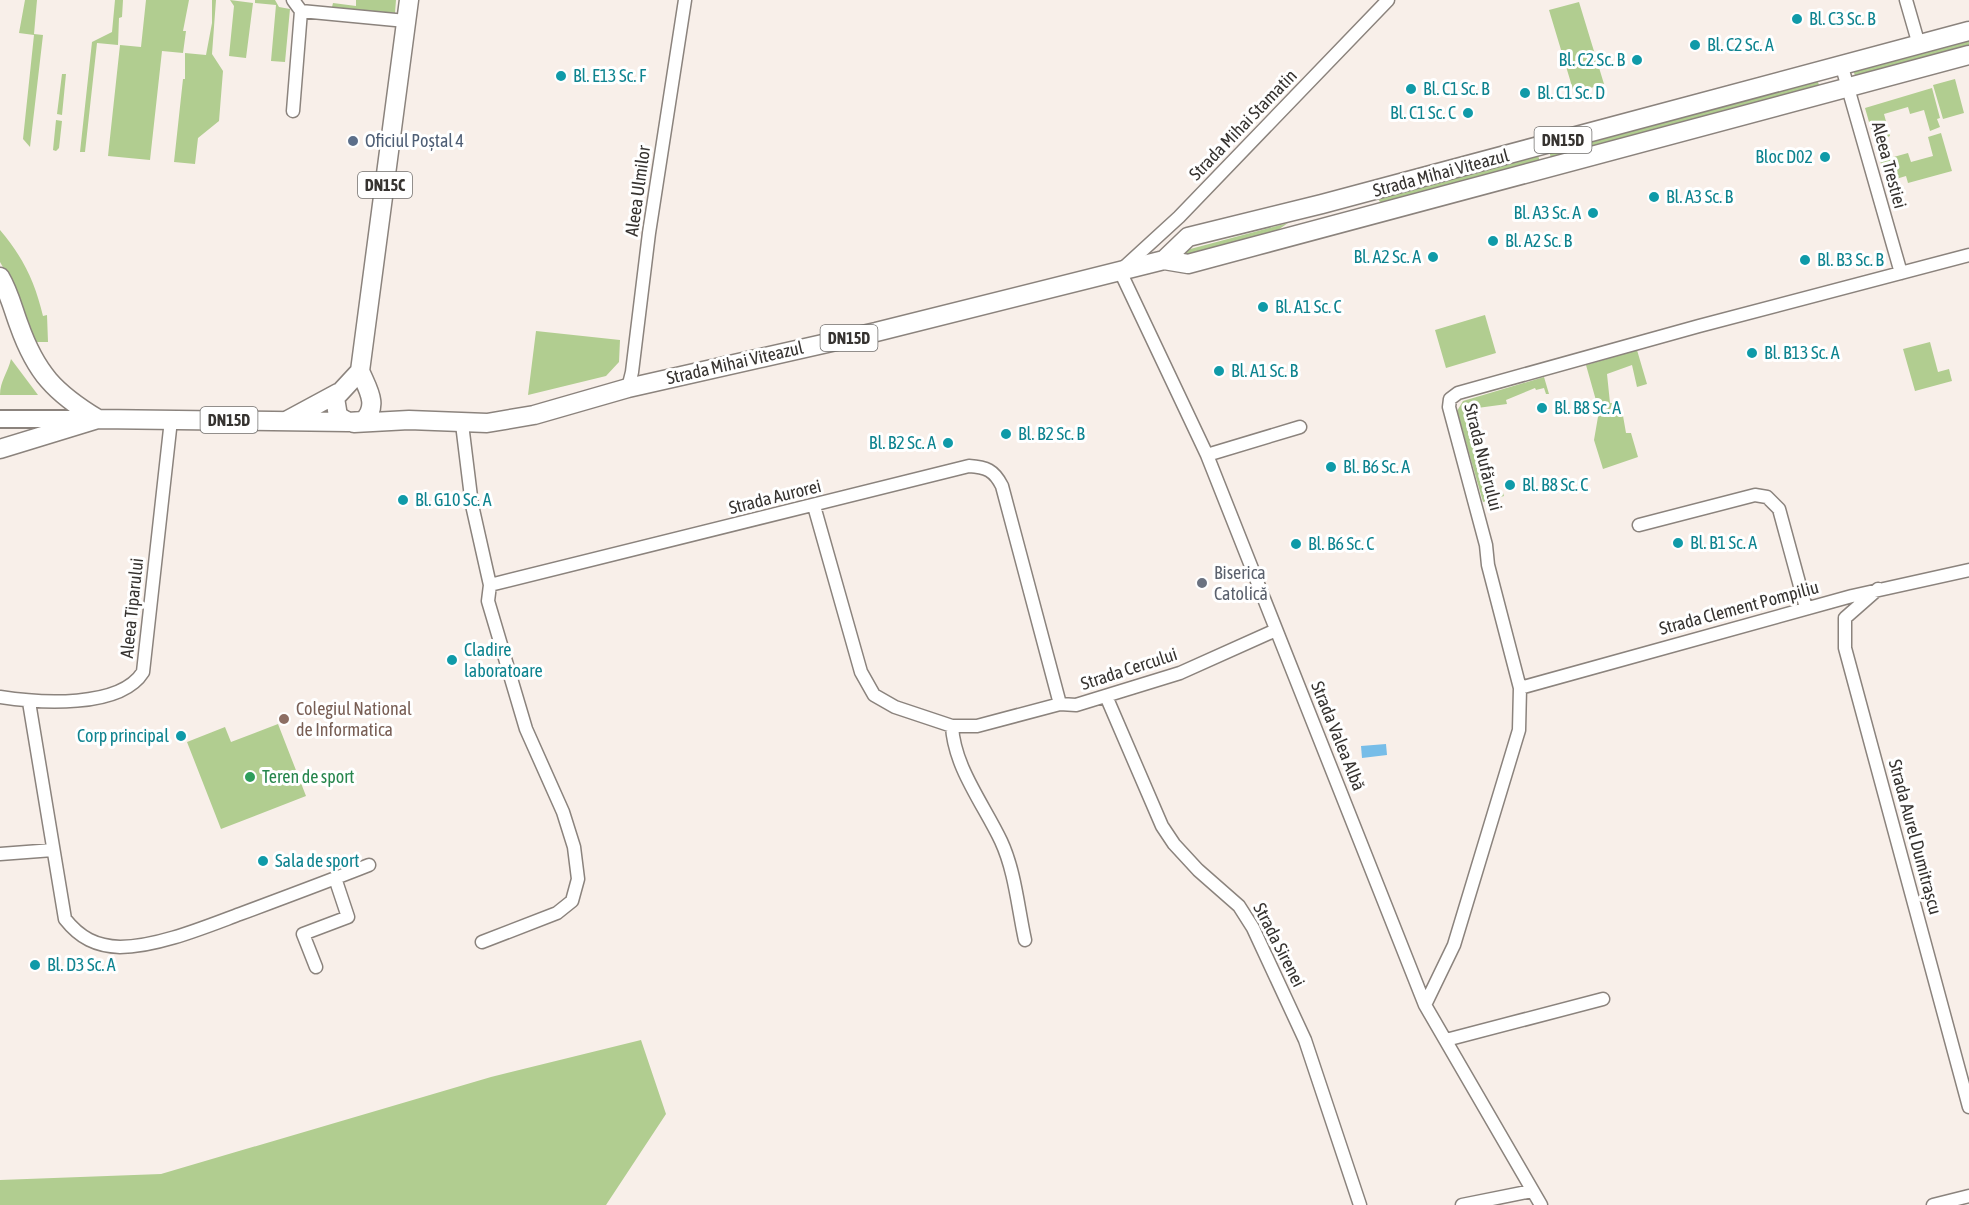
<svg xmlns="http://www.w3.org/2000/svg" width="1969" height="1205" font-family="'Asap Condensed',sans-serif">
	<rect width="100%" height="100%" fill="#f8efe9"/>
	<path fill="#b1cd90" d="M 25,0 L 37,0 L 34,34 L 43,35 L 30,147 L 23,139 L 34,35 L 19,33 Z
		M 115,0 L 123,0 L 122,17 L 119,18 L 118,45 L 97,43 L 85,152 L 80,152 L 92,42 L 112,32 Z
		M 146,0 L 189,0 L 183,31 L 186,31 L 183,53 L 162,51 L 150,160 L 108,156 L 120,45 L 141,47 Z
		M 212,0 L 216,0 L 212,54 L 223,71 L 219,121 L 198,138 L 195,164 L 174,162 L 183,79 L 185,79 L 185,53 L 206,55 L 212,23 Z
		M 230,0 L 253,3 L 246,58 L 229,56 L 234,6 Z
		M 255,0 L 275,0 L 279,7 L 290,9 L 285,62 L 271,61 L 276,5 L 255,3 Z
		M 356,0 L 396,0 L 395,13 L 332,7 L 333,3 L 356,6 Z
		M 1579,2 L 1604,84 L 1574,93 L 1549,10 Z
		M 1969,38 L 1969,45 L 1855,76 L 1853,69 Z
		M 62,74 L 66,74 L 62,115 L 57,114 Z
		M 1817,79 L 1819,85 L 1551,158 L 1549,151 Z
		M 1955,79 L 1964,113 L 1943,119 L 1933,85 Z
		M 1932,88 L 1940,118 L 1937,119 L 1940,127 L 1930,131 L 1924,110 L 1910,114 L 1908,107 L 1884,114 L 1890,136 L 1885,138 L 1890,158 L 1908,153 L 1911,162 L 1933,156 L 1928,137 L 1941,133 L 1952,171 L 1908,183 L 1906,176 L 1896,179 L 1893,172 L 1884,174 L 1865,108 Z
		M 56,120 L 62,121 L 59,148 L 56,151 L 53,150 Z
		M 1538,155 L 1540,162 L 1382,203 L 1379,201 L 1380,197 Z
		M 1288,223 L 1272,234 L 1181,258 L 1179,252 Z
		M 0,230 C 23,257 35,282 43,316 L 47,315 L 48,342 L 33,342 L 11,281 L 0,262 Z
		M 1485,315 L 1496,353 L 1446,368 L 1435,330 Z
		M 536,331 L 620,340 L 619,362 L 606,376 L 528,395 Z
		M 1930,342 L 1938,372 L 1949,369 L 1952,381 L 1915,391 L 1903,349 Z
		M 1637,350 L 1647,384 L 1637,387 L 1632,365 L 1607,374 L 1610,403 L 1612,403 L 1614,411 L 1622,410 L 1626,433 L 1631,433 L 1638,457 L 1603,469 L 1594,440 L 1599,411 L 1586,365 Z
		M 11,359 L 38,395 L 0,395 C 0,381 8,372 11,359 Z
		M 1544,377 L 1549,394 L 1546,394 L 1544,388 L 1536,390 L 1535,388 L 1506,400 L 1507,404 L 1470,409 L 1477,422 L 1473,424 L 1483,458 L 1486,457 L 1491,487 L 1493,486 L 1496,495 L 1503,493 L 1504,496 L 1483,502 L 1457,411 L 1463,401 Z
		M 278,724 L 306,796 L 221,829 L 187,742 L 225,727 L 231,742 Z
		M 641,1040 L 666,1114 L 606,1205 L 0,1205 L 0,1180 L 161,1174 L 491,1077 Z"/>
	<path fill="#77bde8" d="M 1386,744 L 1387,755 L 1362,758 L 1361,746 Z"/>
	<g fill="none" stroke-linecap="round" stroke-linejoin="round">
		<defs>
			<path id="street" d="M 293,0 L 301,11
				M 1388,0 L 1179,217 L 1120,271 L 1207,455 L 1425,1005 L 1541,1205
				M 1906,0 L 1919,45
				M 1842,67 L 1901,273
				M 293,111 L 301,11 L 406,21
				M 628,388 L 632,372 L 649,233 L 685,0
				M 462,424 L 472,505 L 490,585 L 488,601 L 526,729 L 563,812 L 574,847 L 578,879 L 572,901 L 557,913 L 482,942
				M 1207,455 L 1300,427
				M 814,506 L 861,672 L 874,695 L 895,707 L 952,726 L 977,726 L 1060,704 L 1076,705 L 1180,673 L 1276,630
				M 1639,525 L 1755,495 L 1767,497 L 1779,509 L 1806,608
				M 490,585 L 969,466 C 986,467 994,470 1002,486 L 1060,704
				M 1878,589 L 1845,618 L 1845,648 L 1969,1107
				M 1520,688 L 1852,596 L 1969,570
				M 1106,696 L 1162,826 L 1174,844 L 1198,870 L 1239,906 L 1253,928 L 1305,1040 L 1360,1205
				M 0,697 C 38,703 120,709 143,672 L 171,420
				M 29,702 L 65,919 C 80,938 96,946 120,947 C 157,947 205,927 240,914 C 283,898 326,882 369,865
				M 952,726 C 954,767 984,805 1001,841 C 1015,871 1018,908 1025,940
				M 0,854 L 53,850
				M 316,967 L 303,934 L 348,917 L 335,878
				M 1425,1005 L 1454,945 L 1519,730 L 1520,688 L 1488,565 L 1486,545 L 1449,407 L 1450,399 L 1458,393 L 1699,326 L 1969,255
				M 1446,1040 L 1603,999
				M 1462,1205 L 1532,1191
				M 1933,1205 L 1969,1196"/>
			<path id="secondary" d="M 0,419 L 89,419"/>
			<path id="primary" d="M 1164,260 L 1188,237 L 1322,204 L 1969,31
				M 0,277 C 9,292 13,309 19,325 C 36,373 55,393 98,419
				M 360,371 L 335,398 L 338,416 L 348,422 L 363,421 C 380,406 367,388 360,371 L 409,0
				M 288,420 L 338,393
				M 354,423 L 409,420 L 487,423 L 534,415 L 628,388 L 876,332 L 1164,260 L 1188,264 L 1969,55
				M 0,449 L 98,419 L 348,422"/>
		</defs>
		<use href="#street" stroke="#8b837d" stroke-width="15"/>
		<use href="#secondary" stroke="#8b837d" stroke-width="20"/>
		<use href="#primary" stroke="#8b837d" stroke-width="21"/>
		<use href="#street" stroke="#fff" stroke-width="12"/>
		<use href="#secondary" stroke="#fff" stroke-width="16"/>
		<use href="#primary" stroke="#fff" stroke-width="18"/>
	</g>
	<g fill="#0f9aa8" stroke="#fff" stroke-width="2">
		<circle cx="1797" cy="19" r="6"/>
		<circle cx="1695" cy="45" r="6"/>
		<circle cx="1637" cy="60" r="6"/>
		<circle cx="561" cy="76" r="6"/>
		<circle cx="1411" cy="89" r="6"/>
		<circle cx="1525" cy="93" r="6"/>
		<circle cx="1468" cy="113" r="6"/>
		<circle cx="1825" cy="157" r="6"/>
		<circle cx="1654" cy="197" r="6"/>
		<circle cx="1593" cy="213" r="6"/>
		<circle cx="1493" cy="241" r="6"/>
		<circle cx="1433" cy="257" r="6"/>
		<circle cx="1805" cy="260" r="6"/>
		<circle cx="1263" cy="307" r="6"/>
		<circle cx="1752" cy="353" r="6"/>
		<circle cx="1219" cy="371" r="6"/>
		<circle cx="1542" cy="408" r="6"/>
		<circle cx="1006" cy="434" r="6"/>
		<circle cx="948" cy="443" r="6"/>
		<circle cx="1331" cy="467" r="6"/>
		<circle cx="1510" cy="485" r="6"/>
		<circle cx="403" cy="500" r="6"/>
		<circle cx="1678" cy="543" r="6"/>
		<circle cx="1296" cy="544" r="6"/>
		<circle cx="452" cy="660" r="6"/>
		<circle cx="181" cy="736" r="6"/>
		<circle cx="263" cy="861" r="6"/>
		<circle cx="35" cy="965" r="6"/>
	</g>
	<circle fill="#5c6f8a" stroke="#fff" stroke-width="2" cx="353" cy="141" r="6"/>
	<circle fill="#6b7280" stroke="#fff" stroke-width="2" cx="1202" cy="583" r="6"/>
	<circle fill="#8d6e63" stroke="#fff" stroke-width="2" cx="284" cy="719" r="6"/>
	<circle fill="#2e9e5b" stroke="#fff" stroke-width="2" cx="250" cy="777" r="6"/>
	<g text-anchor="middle" stroke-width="6" stroke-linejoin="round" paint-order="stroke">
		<g fill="#fff" stroke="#72706e" stroke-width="1.5">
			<rect x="1534.5" y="127" width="57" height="26" rx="4.5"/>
			<rect x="358" y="172" width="54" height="26" rx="4.5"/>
			<rect x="820.5" y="325" width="57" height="26" rx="4.5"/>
			<rect x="200.5" y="407" width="57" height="26" rx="4.5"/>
		</g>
		<g font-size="16" font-weight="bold" fill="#363330">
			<text x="1563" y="146">DN15D</text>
			<text x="385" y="191">DN15C</text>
			<text x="849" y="344">DN15D</text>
			<text x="229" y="426">DN15D</text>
		</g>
		<g font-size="18" fill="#0d838f" stroke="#fff" text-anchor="start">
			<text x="1809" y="25">Bl. C3 Sc. B</text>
			<text x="1707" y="51">Bl. C2 Sc. A</text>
			<text x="1625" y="66" text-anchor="end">Bl. C2 Sc. B</text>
			<text x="573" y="82">Bl. E13 Sc. F</text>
			<text x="1423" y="95">Bl. C1 Sc. B</text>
			<text x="1537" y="99">Bl. C1 Sc. D</text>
			<text x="1456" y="119" text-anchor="end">Bl. C1 Sc. C</text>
			<text x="1813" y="163" text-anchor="end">Bloc D02</text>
			<text x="1666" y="203">Bl. A3 Sc. B</text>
			<text x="1581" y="219" text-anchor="end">Bl. A3 Sc. A</text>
			<text x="1505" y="247">Bl. A2 Sc. B</text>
			<text x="1421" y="263" text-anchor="end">Bl. A2 Sc. A</text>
			<text x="1817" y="266">Bl. B3 Sc. B</text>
			<text x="1275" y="313">Bl. A1 Sc. C</text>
			<text x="1764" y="359">Bl. B13 Sc. A</text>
			<text x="1231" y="377">Bl. A1 Sc. B</text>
			<text x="1554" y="414">Bl. B8 Sc. A</text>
			<text x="1018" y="440">Bl. B2 Sc. B</text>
			<text x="936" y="449" text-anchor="end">Bl. B2 Sc. A</text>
			<text x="1343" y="473">Bl. B6 Sc. A</text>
			<text x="1522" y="491">Bl. B8 Sc. C</text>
			<text x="415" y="506">Bl. G10 Sc. A</text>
			<text x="1690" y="549">Bl. B1 Sc. A</text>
			<text x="1308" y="550">Bl. B6 Sc. C</text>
			<text x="464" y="656">Cladire<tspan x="464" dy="21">laboratoare</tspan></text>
			<text x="169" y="742" text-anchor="end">Corp principal</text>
			<text x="275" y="867">Sala de sport</text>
			<text x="47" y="971">Bl. D3 Sc. A</text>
		</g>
		<g font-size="18" fill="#363330" stroke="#fff">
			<text transform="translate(1243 125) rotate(-46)" y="6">Strada Mihai Stamatin</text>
			<text transform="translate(1889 165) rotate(75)" y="6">Aleea Trestiei</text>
			<text transform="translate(1441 173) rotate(-15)" y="6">Strada Mihai Viteazul</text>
			<text transform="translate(638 191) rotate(-82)" y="6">Aleea Ulmilor</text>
			<text transform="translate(735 363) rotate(-13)" y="6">Strada Mihai Viteazul</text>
			<text transform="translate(1483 457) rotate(76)" y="6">Strada Nufărului</text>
			<text transform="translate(775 497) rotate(-14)" y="6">Strada Aurorei</text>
			<text transform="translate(132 608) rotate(-84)" y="6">Aleea Tiparului</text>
			<text transform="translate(1739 608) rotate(-15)" y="6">Strada Clement Pompiliu</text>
			<text transform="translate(1129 669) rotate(-18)" y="6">Strada Cercului</text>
			<text transform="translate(1338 736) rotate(68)" y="6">Strada Valea Albă</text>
			<text transform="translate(1915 837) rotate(75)" y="6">Strada Aurel Dumitrașcu</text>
			<text transform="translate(1279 945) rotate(63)" y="6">Strada Sirenei</text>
		</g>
		<g font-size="18" fill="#4e5e75" stroke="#fff" text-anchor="start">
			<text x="365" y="147">Oficiul Poștal 4</text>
		</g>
		<g font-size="18" fill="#5b616d" stroke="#fff" text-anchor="start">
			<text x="1214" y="579">Biserica<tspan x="1214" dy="21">Catolică</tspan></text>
		</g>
		<g font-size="18" fill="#785e54" stroke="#fff" text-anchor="start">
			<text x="296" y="715">Colegiul National<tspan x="296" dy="21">de Informatica</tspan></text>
		</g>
		<g font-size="18" fill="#27864d" stroke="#fff" text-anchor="start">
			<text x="262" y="783">Teren de sport</text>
		</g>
	</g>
</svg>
